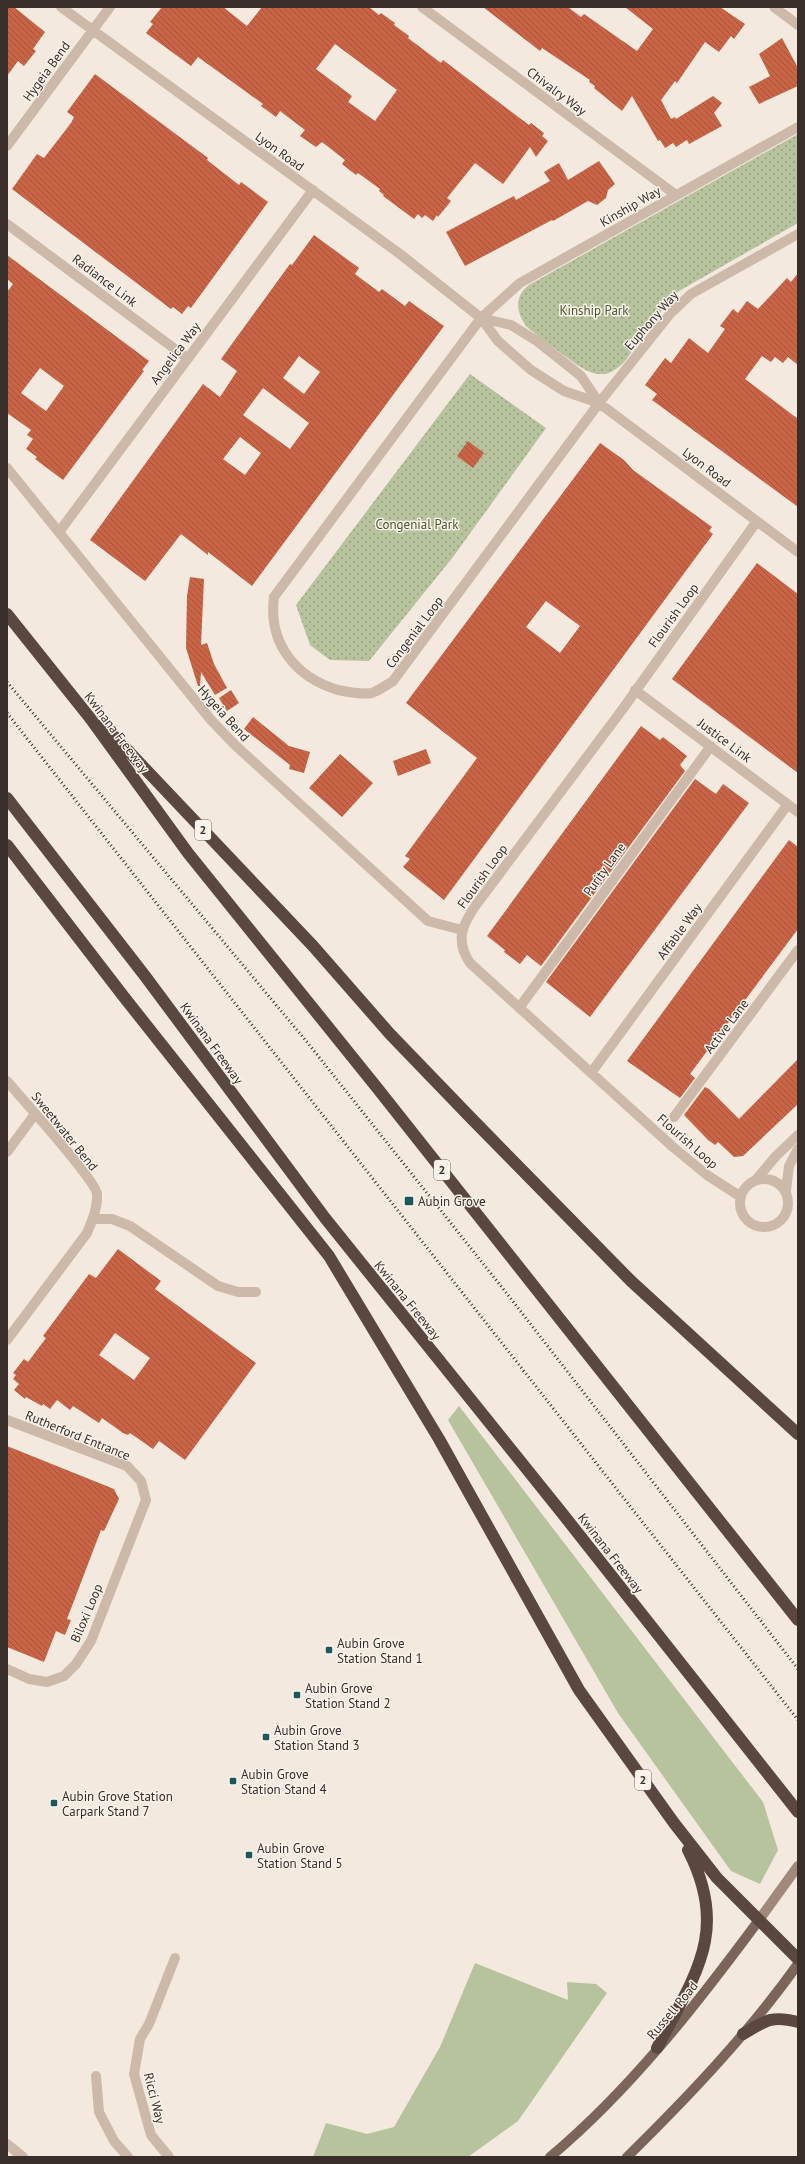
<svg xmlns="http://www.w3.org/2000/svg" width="805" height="2164" font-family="'PT Sans',sans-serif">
	<defs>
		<pattern id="park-dots" width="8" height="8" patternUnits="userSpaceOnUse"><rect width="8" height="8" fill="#b7c39d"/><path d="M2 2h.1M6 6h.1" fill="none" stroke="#969f80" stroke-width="1.8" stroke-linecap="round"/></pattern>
		<pattern id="building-back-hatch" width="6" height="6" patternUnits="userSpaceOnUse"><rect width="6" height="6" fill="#c96546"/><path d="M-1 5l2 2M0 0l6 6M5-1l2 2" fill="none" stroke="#a4543a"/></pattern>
	</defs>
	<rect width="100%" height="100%" fill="#f3e9de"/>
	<path fill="#b7c39d" d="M 459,1406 L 763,1802 L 778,1850 L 760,1884 L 731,1871 L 618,1713 L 448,1420 Z
		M 475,1963 L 568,2000 L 567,1982 L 596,1984 L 607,1993 L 518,2121 L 468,2157 L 313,2157 L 326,2123 L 367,2134 L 394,2127 L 440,2047 Z"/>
	<path fill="url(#park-dots)" d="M 798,134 L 798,223 L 679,291 L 667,303 L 625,361 C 602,387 582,369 561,353 C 550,345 538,336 527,327 C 516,313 514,296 529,285 Z
		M 470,374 L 546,428 L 453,557 L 369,661 L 330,660 L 310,645 L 296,605 Z"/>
	<path fill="url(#building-back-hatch)" fill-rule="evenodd" d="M 7,7 L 14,7 L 45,32 L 33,49 L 36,51 L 24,66 L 18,61 L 7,76 Z
		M 162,7 L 223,7 L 247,26 L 262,7 L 369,7 L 379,15 L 381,13 L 395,23 L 394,25 L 409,36 L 408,38 L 441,63 L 443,60 L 529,125 L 531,123 L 544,133 L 542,136 L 548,141 L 536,157 L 530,147 L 503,184 L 475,163 L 447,198 L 451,201 L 438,217 L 437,215 L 433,221 L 425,215 L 422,218 L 418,214 L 414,219 L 383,196 L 384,195 L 379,191 L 380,189 L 358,173 L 356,175 L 342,164 L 345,160 L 322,142 L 316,147 L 300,136 L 305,130 L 280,111 L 276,117 L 261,106 L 263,104 L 198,57 L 191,66 L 146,33 L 153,24 L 150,22 ZM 335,44 L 397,90 L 375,121 L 348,102 L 352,96 L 316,69 Z
		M 483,7 L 568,7 L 581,17 L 584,14 L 637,51 L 653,29 L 625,7 L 720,7 L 745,24 L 734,39 L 731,36 L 719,52 L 705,42 L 677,83 L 675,81 L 661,100 L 671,119 L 675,117 L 676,119 L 713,96 L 722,103 L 714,113 L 722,126 L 689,144 L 687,140 L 676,147 L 673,143 L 665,148 L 660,140 L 658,141 L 632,96 L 622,111 L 594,88 L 595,86 L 589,82 L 590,80 L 542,48 L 540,51 Z
		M 782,38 L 798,68 L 798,86 L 759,104 L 749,87 L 770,76 L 759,54 Z
		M 95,74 L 208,158 L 207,160 L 239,185 L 241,182 L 268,202 L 191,308 L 188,306 L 182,314 L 173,307 L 171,309 L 12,189 L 37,154 L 44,158 L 71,123 L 74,117 L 67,112 Z
		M 599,161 L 615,184 L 608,190 L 606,198 L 597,205 L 588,201 L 553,221 L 552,220 L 465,266 L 446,232 L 514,196 L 516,200 L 550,181 L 544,172 L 559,163 L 568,180 Z
		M 314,235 L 359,268 L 355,274 L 379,292 L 382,289 L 405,306 L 409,301 L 444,326 L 252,586 L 208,552 L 208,555 L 181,534 L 145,581 L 90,540 L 203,384 L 220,397 L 237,371 L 221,359 L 274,286 L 290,264 L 292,265 ZM 299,356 L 320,372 L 304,394 L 283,378 ZM 263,388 L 309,423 L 290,449 L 243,415 ZM 240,437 L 261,453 L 245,475 L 223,459 Z
		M 7,255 L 149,361 L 142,370 L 144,371 L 63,480 L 35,459 L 37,457 L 26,449 L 33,439 L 27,435 L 31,430 L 7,413 L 7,292 L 13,284 L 7,279 ZM 40,368 L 64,386 L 46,411 L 21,393 Z
		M 798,273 L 798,365 L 788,357 L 783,363 L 775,357 L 771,362 L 762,356 L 745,379 L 798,419 L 798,507 L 652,400 L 657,394 L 645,385 L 665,358 L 671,363 L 689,338 L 708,353 L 725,329 L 720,326 L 733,309 L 738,313 L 747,301 L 758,309 L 787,278 L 791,282 Z
		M 468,441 L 484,453 L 473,468 L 457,456 Z
		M 600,443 L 624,460 L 633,470 L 712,527 L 709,531 L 713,534 L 444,900 L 403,867 L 410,859 L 405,856 L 477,758 L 406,703 ZM 546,601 L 580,626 L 560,653 L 526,627 Z
		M 757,563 L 798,594 L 798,773 L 672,679 Z
		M 190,577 L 204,579 L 201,645 L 207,643 L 214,664 L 227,688 L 215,695 L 201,672 L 200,686 L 198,686 L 186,648 L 187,596 Z
		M 231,690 L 239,703 L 227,711 L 219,698 Z
		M 253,717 L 289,746 L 310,752 L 304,773 L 289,769 L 290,765 L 244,729 Z
		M 641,726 L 660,740 L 663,737 L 687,756 L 680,765 L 685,771 L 541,966 L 527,955 L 520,964 L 504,952 L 505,950 L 487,936 Z
		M 426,749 L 431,763 L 398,776 L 393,761 Z
		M 340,754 L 373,783 L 342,817 L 309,788 Z
		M 695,779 L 716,794 L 723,784 L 749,803 L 590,1017 L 546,982 Z
		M 789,840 L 798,847 L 798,929 L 690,1074 L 695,1078 L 680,1098 L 627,1061 Z
		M 798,1059 L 798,1104 L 743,1156 L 734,1157 L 718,1142 L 715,1145 L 708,1140 L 684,1115 L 705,1087 L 709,1089 L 739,1119 Z
		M 118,1249 L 161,1281 L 155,1289 L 256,1363 L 185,1460 L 159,1441 L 153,1449 L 130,1433 L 128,1435 L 123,1433 L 102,1418 L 99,1423 L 73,1406 L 70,1410 L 57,1400 L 50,1409 L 43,1404 L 42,1406 L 26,1397 L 25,1399 L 14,1390 L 19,1384 L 13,1379 L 16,1375 L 13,1373 L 24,1359 L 28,1362 L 46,1338 L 43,1336 L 89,1274 L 96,1278 ZM 115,1333 L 150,1358 L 134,1380 L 99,1355 Z
		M 7,1446 L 114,1489 L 119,1499 L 104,1531 L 101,1530 L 67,1619 L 71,1620 L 65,1635 L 56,1631 L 44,1662 L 7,1647 Z"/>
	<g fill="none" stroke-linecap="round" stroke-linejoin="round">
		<path stroke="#ccb9a9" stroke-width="10" d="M 61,7 L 400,254 L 481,318 L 498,341 L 531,370 L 564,391 L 599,403 L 798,552
			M 422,7 L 676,195
			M 774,7 L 798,25
			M 798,127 L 520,283 L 481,318 L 274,597 C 268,643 295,677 338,690 C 348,692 362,695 372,693 C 379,690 387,685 393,681 L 599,403 L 670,314 L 691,294 L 798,234
			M 7,146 L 110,7
			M 7,224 L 187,358
			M 481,318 L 511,325 L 537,341 L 581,376 L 599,403
			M 7,468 L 211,720 L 235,745 L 428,921 L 462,930
			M 59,532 L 313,190
			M 635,690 L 798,812
			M 519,1008 L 711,746
			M 591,1073 L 788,804
			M 7,1081 C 21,1098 95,1179 97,1194 C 98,1207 92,1221 87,1233 L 7,1340
			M 674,1117 L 798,950
			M 7,1152 L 35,1114
			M740 1203a24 24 0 1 1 48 0a24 24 0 1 1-48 0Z
			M 756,1180 L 776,1156 L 798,1135
			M 786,1191 L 789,1166 L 798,1149
			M 741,1197 L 707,1175 L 673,1147 L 470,963 C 455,941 462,925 476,905 L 622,710 L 757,521
			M 93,1219 L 112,1219 L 130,1226 L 218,1286 L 238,1292 L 256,1292
			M 7,1420 L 127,1466 L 141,1481 L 146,1500 L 91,1641 L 76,1664 L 64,1676 L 47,1682 L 29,1679 L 7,1669
			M 96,2076 L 99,2112 L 114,2141 L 128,2157
			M 7,2144 L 23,2157
			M 169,2157 L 151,2135 L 134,2074 L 140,2039 L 149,2024 L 175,1958"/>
		<path stroke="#a0887a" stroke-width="10" d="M 759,1920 L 798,1866"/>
		<path stroke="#7b655a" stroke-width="10" d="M 550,2157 C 630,2090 697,2004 759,1920
			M 627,2157 C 688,2097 748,2034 798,1964"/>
		<path stroke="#5a4840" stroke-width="12" d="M 7,614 L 90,718 L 188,853 L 378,1089 L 798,1620
			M 100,726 L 115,737 L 313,946 L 390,1034 L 471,1118 L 631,1281 L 798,1434
			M 7,798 L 145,976 L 325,1218 L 562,1513 L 798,1812
			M 7,845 L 124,997 L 329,1256 L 439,1439 L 579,1690 L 674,1823 L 717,1878 L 798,1959
			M 743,2034 C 765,2021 771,2015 798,2022
			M 657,2048 C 695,1975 730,1931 688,1850"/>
		<path stroke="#392e29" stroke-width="3" stroke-dasharray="1 3" stroke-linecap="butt" d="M 7,682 L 307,1042 L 508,1295 L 798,1669
			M 7,713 L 798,1720"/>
	</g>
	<g fill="#1d585c" stroke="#faf3eb" stroke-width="1.5">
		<rect x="404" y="1196" width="10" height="10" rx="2"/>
		<rect x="325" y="1646" width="8" height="8" rx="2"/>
		<rect x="293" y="1691" width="8" height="8" rx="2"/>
		<rect x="262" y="1733" width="8" height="8" rx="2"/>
		<rect x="229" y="1777" width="8" height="8" rx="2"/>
		<rect x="50" y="1799" width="8" height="8" rx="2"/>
		<rect x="245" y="1851" width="8" height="8" rx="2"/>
	</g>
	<g text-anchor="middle" stroke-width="3" stroke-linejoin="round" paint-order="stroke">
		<g fill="#faf3eb" stroke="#736963" stroke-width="1">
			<rect x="195" y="820" width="16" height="20" rx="3"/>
			<rect x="434" y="1160" width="16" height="20" rx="3"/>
			<rect x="635" y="1770" width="16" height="20" rx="3"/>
		</g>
		<g font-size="12" font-weight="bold" fill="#392e29">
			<text x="203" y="834">2</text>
			<text x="442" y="1174">2</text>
			<text x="643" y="1784">2</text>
		</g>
		<g font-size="13" fill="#392e29" stroke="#faf3eb">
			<text transform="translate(46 71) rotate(-54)" y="5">Hygeia Bend</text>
			<text transform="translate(557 91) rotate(37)" y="5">Chivalry Way</text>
			<text transform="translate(280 151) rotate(36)" y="5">Lyon Road</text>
			<text transform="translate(630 206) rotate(-30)" y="5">Kinship Way</text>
			<text transform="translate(105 280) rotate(37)" y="5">Radiance Link</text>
			<text transform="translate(651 320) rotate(-49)" y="5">Euphony Way</text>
			<text transform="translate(175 353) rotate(-53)" y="5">Angelica Way</text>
			<text transform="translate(707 467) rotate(37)" y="5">Lyon Road</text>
			<text transform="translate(673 615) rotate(-54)" y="5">Flourish Loop</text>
			<text transform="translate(414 632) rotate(-53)" y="5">Congenial Loop</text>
			<text transform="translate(224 713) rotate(48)" y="5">Hygeia Bend</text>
			<text transform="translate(117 732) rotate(53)" y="5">Kwinana Freeway</text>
			<text transform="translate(725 740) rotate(37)" y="5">Justice Link</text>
			<text transform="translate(604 869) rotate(-54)" y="5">Purity Lane</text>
			<text transform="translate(482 876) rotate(-54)" y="5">Flourish Loop</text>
			<text transform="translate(679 931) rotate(-54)" y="5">Affable Way</text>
			<text transform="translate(726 1026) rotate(-53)" y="5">Active Lane</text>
			<text transform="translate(212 1043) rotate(54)" y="5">Kwinana Freeway</text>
			<text transform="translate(65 1131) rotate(51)" y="5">Sweetwater Bend</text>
			<text transform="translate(688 1141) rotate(41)" y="5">Flourish Loop</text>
			<text transform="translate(408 1300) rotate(51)" y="5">Kwinana Freeway</text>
			<text transform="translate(78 1435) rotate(22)" y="5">Rutherford Entrance</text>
			<text transform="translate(611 1553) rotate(52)" y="5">Kwinana Freeway</text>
			<text transform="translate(86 1613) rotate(-67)" y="5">Biloxi Loop</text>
			<text transform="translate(672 2010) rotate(-50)" y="5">Russell Road</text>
			<text transform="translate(155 2098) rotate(76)" y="5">Ricci Way</text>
		</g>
		<g font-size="13" fill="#48582c" stroke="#faf3eb">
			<text x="594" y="315">Kinship Park</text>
			<text x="417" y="529">Congenial Park</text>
		</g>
		<g font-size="13" fill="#392e29" stroke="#faf3eb" text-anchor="start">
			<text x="418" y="1206">Aubin Grove</text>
			<text x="337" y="1648">Aubin Grove<tspan x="337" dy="15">Station Stand 1</tspan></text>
			<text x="305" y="1693">Aubin Grove<tspan x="305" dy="15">Station Stand 2</tspan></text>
			<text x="274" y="1735">Aubin Grove<tspan x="274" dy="15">Station Stand 3</tspan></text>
			<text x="241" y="1779">Aubin Grove<tspan x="241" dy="15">Station Stand 4</tspan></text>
			<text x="62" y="1801">Aubin Grove Station<tspan x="62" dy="15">Carpark Stand 7</tspan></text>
			<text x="257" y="1853">Aubin Grove<tspan x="257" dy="15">Station Stand 5</tspan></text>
		</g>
	</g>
	<rect width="805" height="2164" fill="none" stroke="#392e29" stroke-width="16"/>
</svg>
